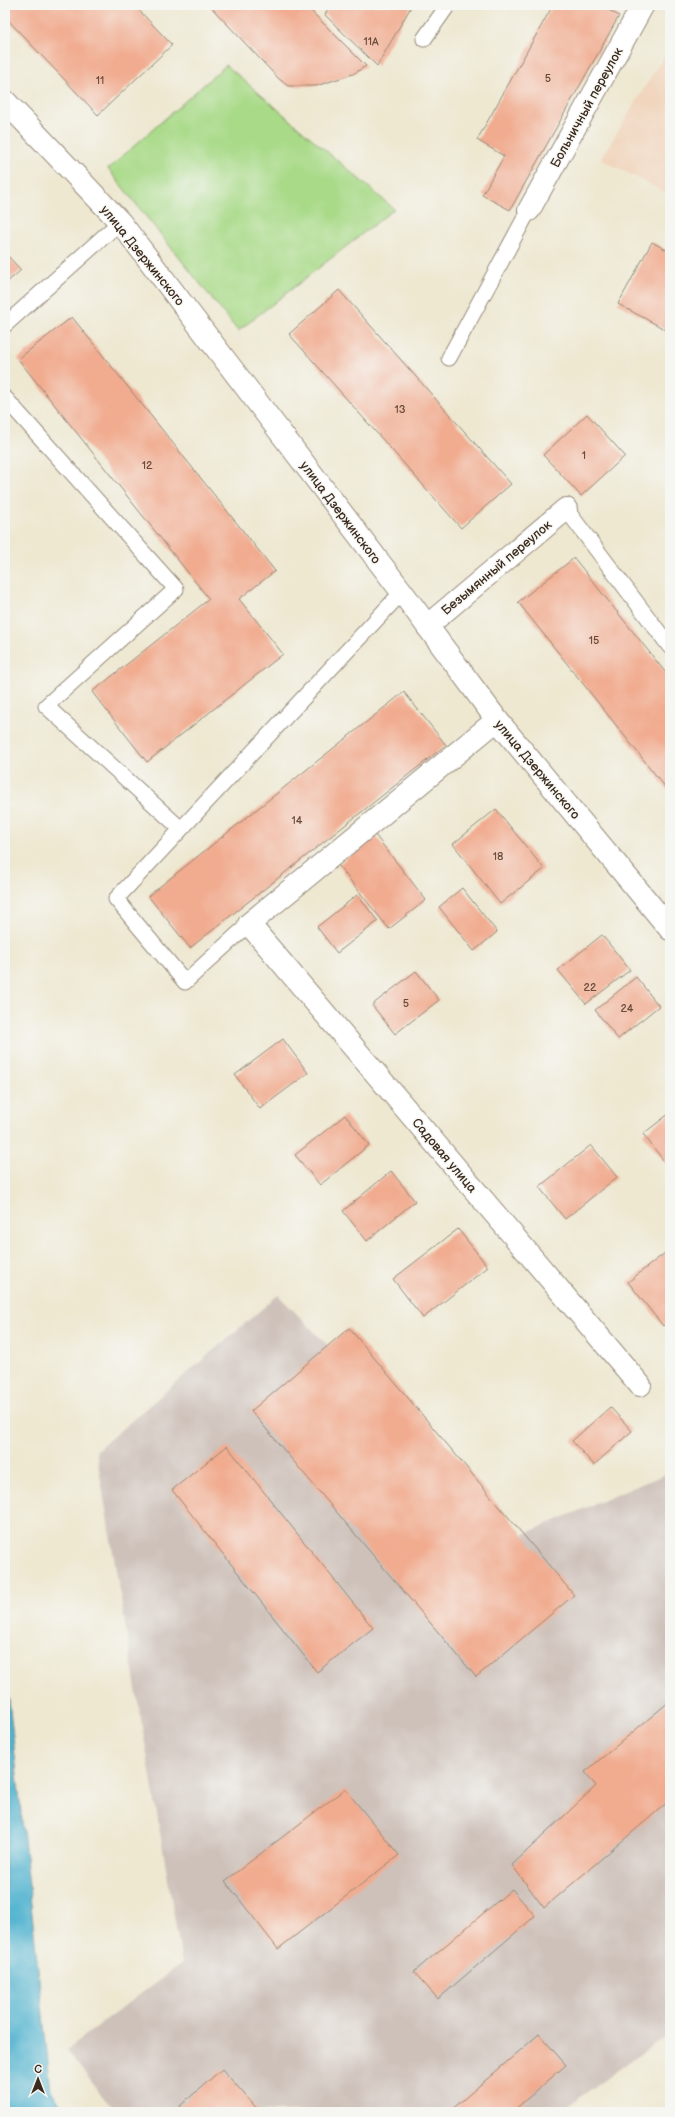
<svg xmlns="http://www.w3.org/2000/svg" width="675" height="2117" font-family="'Balsamiq Sans',sans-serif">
	<rect width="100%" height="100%" fill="#f6f6f2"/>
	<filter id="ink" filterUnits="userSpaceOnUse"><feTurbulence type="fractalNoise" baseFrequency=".025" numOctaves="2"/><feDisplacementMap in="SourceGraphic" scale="8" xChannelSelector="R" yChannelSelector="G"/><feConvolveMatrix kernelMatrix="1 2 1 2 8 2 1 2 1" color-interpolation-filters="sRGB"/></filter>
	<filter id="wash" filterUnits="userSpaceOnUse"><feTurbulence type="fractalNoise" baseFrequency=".012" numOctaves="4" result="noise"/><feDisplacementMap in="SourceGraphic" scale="16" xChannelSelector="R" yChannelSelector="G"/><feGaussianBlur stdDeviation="0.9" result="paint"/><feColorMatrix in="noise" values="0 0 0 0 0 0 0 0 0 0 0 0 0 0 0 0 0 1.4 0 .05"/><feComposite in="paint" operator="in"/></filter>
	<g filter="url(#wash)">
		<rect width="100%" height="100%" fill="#eee8d1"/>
		<path fill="#f1d5bd" d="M 670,46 L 670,195 L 601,159 Z"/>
		<path fill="#cec1ba" d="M 278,1295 L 517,1537 L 670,1472 L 670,2033 L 559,2112 L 115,2112 L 66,2050 L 182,1963 L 96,1451 Z"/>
		<path fill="#a9da88" stroke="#728253" d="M 226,65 L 394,209 L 238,331 L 108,169 Z"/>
		<path fill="#52b4d0" stroke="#466f77" d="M 5,1663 L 51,2090 L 65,2112 L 5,2112 Z"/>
		<g id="blocks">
			<path fill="#f1ac90" d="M 5,5 L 134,5 L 172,45 L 98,115 L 5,17 Z
				M 209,5 L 305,5 L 366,66 L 353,74 L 316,86 L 288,86 L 278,78 Z
				M 330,5 L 412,5 L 377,66 L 325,15 Z
				M 553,5 L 600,5 L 619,16 L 510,210 L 482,195 L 504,156 L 477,140 Z
				M 652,242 L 670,252 L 670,332 L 618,304 Z
				M 5,253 L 21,270 L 5,284 Z
				M 339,290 L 511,484 L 461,528 L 289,334 Z
				M 72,317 L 275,571 L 239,599 L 283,654 L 147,762 L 92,692 L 209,599 L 18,359 Z
				M 587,414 L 625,456 L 581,496 L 543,455 Z
				M 574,558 L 670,678 L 670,793 L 518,602 Z
				M 404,692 L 446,745 L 190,948 L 148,896 Z
				M 496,809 L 544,869 L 500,904 L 453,844 Z
				M 375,835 L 426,900 L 389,929 L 338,865 Z
				M 462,888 L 497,932 L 474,951 L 439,907 Z
				M 357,895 L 378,921 L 337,953 L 317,927 Z
				M 602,935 L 630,970 L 586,1004 L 558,970 Z
				M 416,971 L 439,1000 L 395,1034 L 372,1005 Z
				M 636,977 L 659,1006 L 618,1039 L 595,1010 Z
				M 283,1039 L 308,1073 L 260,1109 L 235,1075 Z
				M 670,1113 L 670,1169 L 643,1134 Z
				M 345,1115 L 369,1145 L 320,1185 L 295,1155 Z
				M 591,1145 L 617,1177 L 565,1219 L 539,1187 Z
				M 391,1171 L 415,1201 L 367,1241 L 343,1211 Z
				M 458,1229 L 488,1267 L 423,1318 L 393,1279 Z
				M 670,1249 L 670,1320 L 663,1326 L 628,1282 Z
				M 349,1328 L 574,1595 L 476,1677 L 251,1411 Z
				M 610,1407 L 632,1431 L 594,1465 L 572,1441 Z
				M 227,1446 L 373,1628 L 317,1672 L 172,1490 Z
				M 670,1701 L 670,1800 L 544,1908 L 512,1865 L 596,1786 L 585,1772 Z
				M 345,1789 L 399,1855 L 278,1949 L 225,1881 Z
				M 512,1889 L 535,1916 L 438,1999 L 414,1972 Z
				M 539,2034 L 566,2065 L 512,2112 L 449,2112 Z
				M 222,2069 L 260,2112 L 186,2112 L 180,2106 Z"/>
		</g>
	</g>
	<g filter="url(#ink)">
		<use href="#blocks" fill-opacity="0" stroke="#948978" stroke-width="1"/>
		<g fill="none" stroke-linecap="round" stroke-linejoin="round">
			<defs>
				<path id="lane" d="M 424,39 L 448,5
					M 5,325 L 120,222
					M 449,358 L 529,210
					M 5,398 L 176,589 L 46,706 L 181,829
					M 566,509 L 670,647
					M 249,924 L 185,982 L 116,899 L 402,592"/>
				<path id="street" d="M 529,210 L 643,5
					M 427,626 L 566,509
					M 497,720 L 249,924 L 640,1385"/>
				<path id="secondary" d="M 5,101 L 120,222 L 402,592 L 497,720 L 670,929"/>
			</defs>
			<use href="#lane" stroke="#948978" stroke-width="17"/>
			<use href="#street" stroke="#948978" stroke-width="24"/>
			<use href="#secondary" stroke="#948978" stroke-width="24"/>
			<use href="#lane" stroke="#fff" stroke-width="15"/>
			<use href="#street" stroke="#fff" stroke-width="22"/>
			<use href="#secondary" stroke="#fff" stroke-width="22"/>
		</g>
	</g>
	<g text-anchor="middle" stroke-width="3" stroke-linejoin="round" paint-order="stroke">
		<g font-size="11" fill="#684a3a">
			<text x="371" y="45">11А</text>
			<text x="548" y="82">5</text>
			<text x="100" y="84">11</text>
			<text x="400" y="413">13</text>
			<text x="584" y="459">1</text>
			<text x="147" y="469">12</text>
			<text x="594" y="644">15</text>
			<text x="297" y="824">14</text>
			<text x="498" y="860">18</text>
			<text x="590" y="991">22</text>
			<text x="406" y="1007">5</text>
			<text x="627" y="1012">24</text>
		</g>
		<g font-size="13" fill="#3b2a1e" stroke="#f6f6f2">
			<text transform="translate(586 107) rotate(-61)" y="5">Больничный переулок</text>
			<text transform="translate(143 255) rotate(51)" y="5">улица Дзержинского</text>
			<text transform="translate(341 512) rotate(53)" y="5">улица Дзержинского</text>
			<text transform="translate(496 567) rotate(-40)" y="5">Безымянный переулок</text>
			<text transform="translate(538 769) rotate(50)" y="5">улица Дзержинского</text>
			<text transform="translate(445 1155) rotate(50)" y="5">Садовая улица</text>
		</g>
	</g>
	<rect width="675" height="2117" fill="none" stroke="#f6f6f2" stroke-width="20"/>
	<g transform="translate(38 2079)" stroke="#f6f6f2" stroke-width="3" paint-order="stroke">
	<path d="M0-3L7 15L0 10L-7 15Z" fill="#3b2a1e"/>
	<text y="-6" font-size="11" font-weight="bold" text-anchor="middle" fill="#3b2a1e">С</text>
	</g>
</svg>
